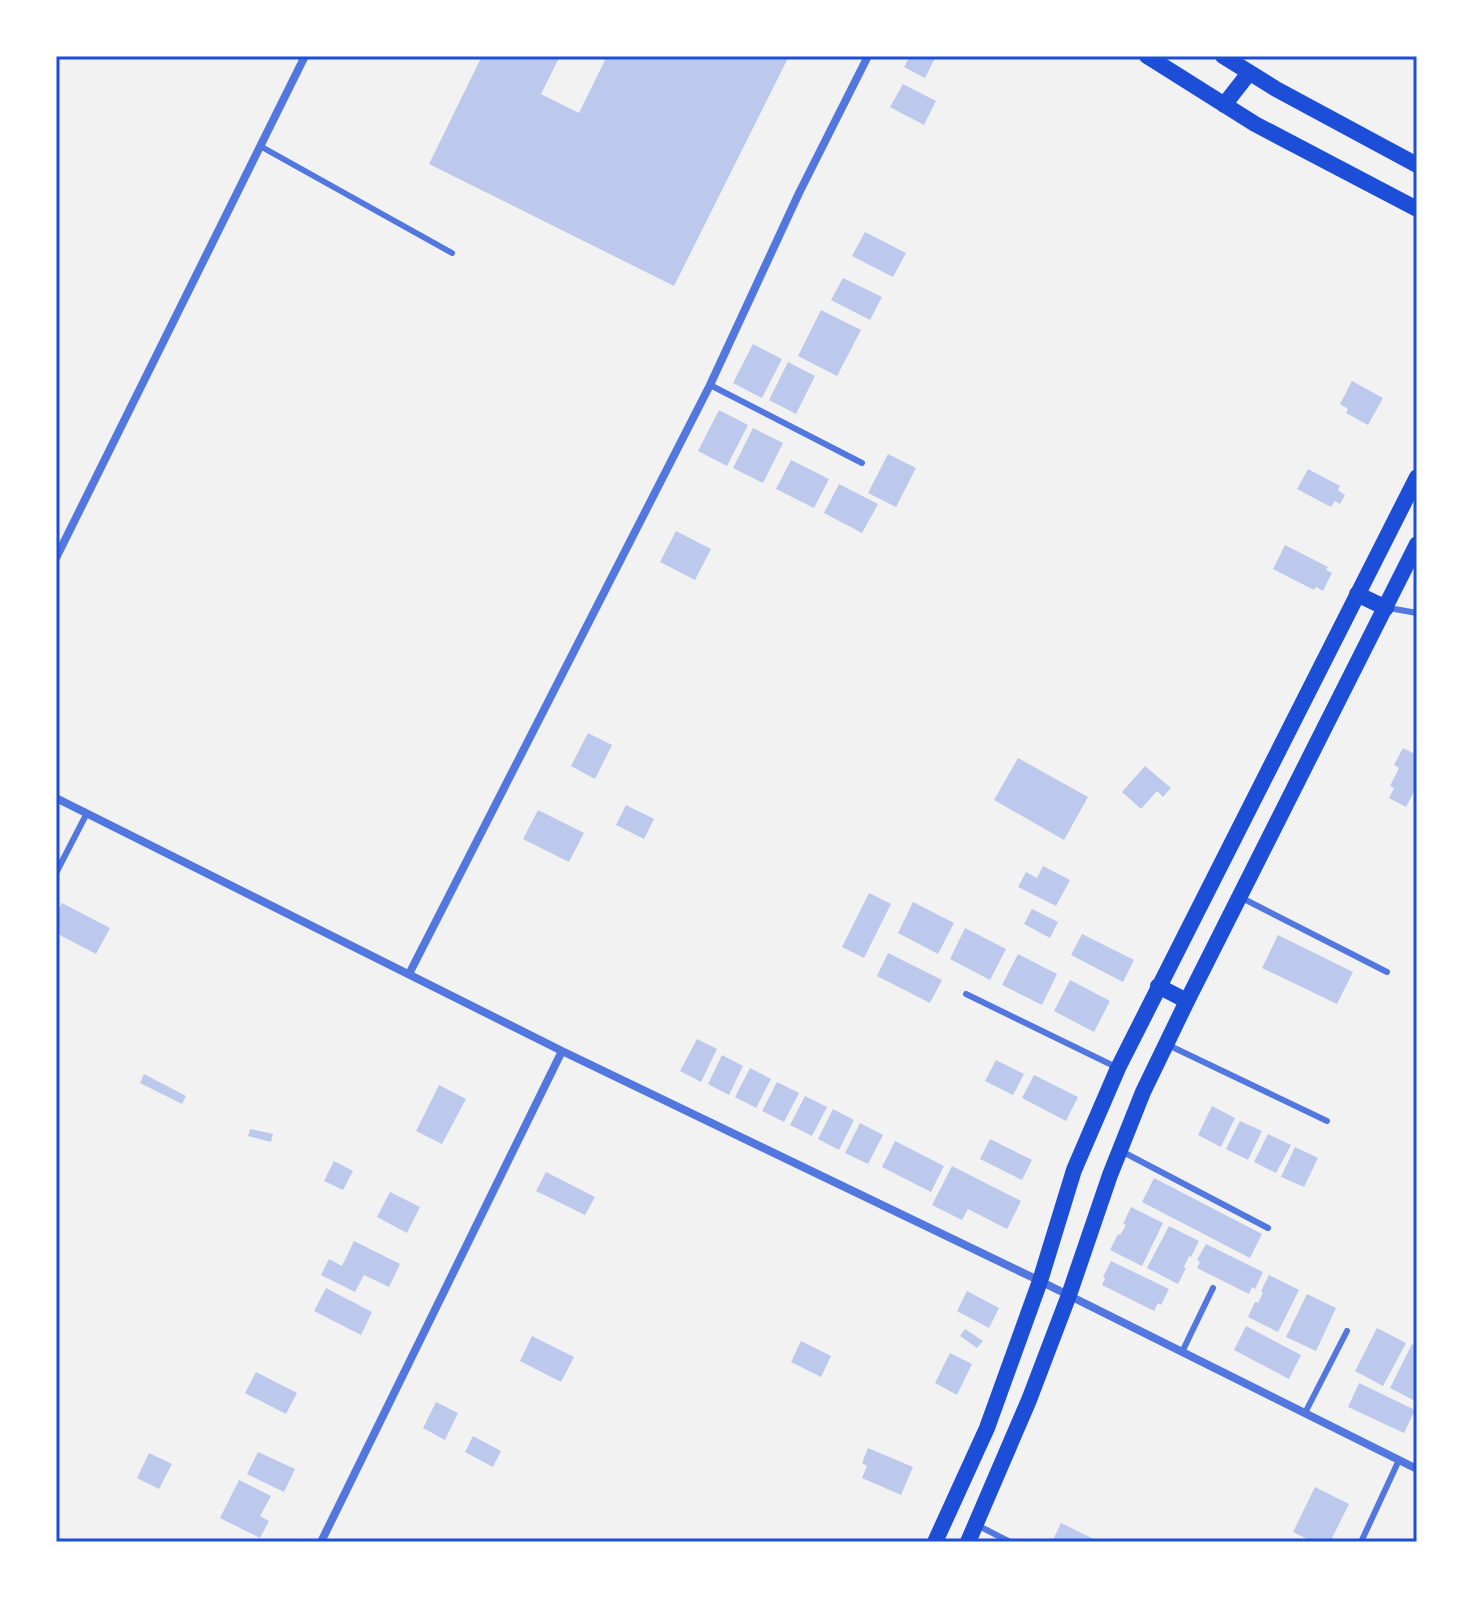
<svg xmlns="http://www.w3.org/2000/svg" width="1473" height="1598" font-family="'Playfair Display',serif">
	<rect width="100%" height="100%" fill="#f2f2f2"/>
	<path fill="#bdc9ec" d="M 482,56 L 560,56 L 541,94 L 579,113 L 607,56 L 789,56 L 674,286 L 429,164 Z
		M 910,56 L 936,56 L 925,78 L 904,67 Z
		M 903,84 L 936,101 L 924,125 L 890,107 Z
		M 865,232 L 906,253 L 893,277 L 852,256 Z
		M 843,278 L 882,297 L 870,320 L 831,300 Z
		M 821,310 L 861,330 L 837,376 L 798,356 Z
		M 753,344 L 782,359 L 762,398 L 733,383 Z
		M 788,362 L 815,376 L 796,414 L 769,400 Z
		M 1352,381 L 1383,398 L 1368,425 L 1346,413 L 1348,409 L 1340,404 Z
		M 719,410 L 748,425 L 727,466 L 698,451 Z
		M 753,428 L 783,443 L 763,483 L 733,468 Z
		M 888,454 L 916,468 L 896,507 L 868,493 Z
		M 791,460 L 829,479 L 814,508 L 776,489 Z
		M 1308,469 L 1340,486 L 1338,490 L 1345,495 L 1340,504 L 1335,501 L 1331,507 L 1297,489 Z
		M 839,484 L 878,504 L 862,533 L 824,513 Z
		M 676,531 L 711,549 L 695,580 L 660,562 Z
		M 1285,545 L 1328,567 L 1326,570 L 1332,573 L 1323,591 L 1316,587 L 1314,590 L 1273,569 Z
		M 588,733 L 612,745 L 595,779 L 571,766 Z
		M 1403,748 L 1417,755 L 1417,786 L 1406,807 L 1389,798 L 1394,788 L 1390,786 L 1399,768 L 1394,765 Z
		M 1018,758 L 1088,797 L 1064,840 L 994,800 Z
		M 1145,766 L 1171,788 L 1163,797 L 1157,791 L 1141,809 L 1122,792 Z
		M 626,805 L 654,819 L 644,839 L 616,825 Z
		M 538,810 L 584,833 L 569,862 L 523,839 Z
		M 1043,866 L 1070,880 L 1056,906 L 1018,887 L 1026,872 L 1037,878 Z
		M 869,893 L 891,904 L 864,958 L 842,947 Z
		M 913,902 L 954,923 L 938,954 L 898,933 Z
		M 62,903 L 110,928 L 96,954 L 56,933 L 56,914 Z
		M 1032,909 L 1058,922 L 1050,938 L 1024,924 Z
		M 965,928 L 1006,949 L 990,980 L 950,959 Z
		M 1082,934 L 1134,960 L 1123,982 L 1071,955 Z
		M 1278,935 L 1353,972 L 1337,1004 L 1262,968 Z
		M 888,953 L 942,980 L 930,1003 L 877,976 Z
		M 1018,954 L 1057,974 L 1042,1005 L 1002,985 Z
		M 1070,980 L 1110,1001 L 1094,1032 L 1054,1011 Z
		M 697,1039 L 717,1049 L 701,1082 L 680,1071 Z
		M 722,1055 L 743,1066 L 729,1095 L 708,1084 Z
		M 996,1060 L 1024,1074 L 1013,1095 L 985,1081 Z
		M 750,1068 L 771,1079 L 756,1108 L 735,1097 Z
		M 144,1074 L 186,1096 L 182,1104 L 140,1083 Z
		M 1034,1075 L 1078,1097 L 1066,1121 L 1022,1098 Z
		M 777,1082 L 799,1093 L 784,1122 L 762,1111 Z
		M 439,1085 L 466,1099 L 442,1144 L 416,1131 Z
		M 805,1096 L 827,1107 L 812,1136 L 790,1125 Z
		M 1212,1106 L 1235,1118 L 1221,1147 L 1198,1135 Z
		M 833,1109 L 854,1120 L 839,1150 L 818,1139 Z
		M 1240,1121 L 1262,1131 L 1248,1160 L 1226,1149 Z
		M 860,1123 L 883,1135 L 868,1164 L 845,1153 Z
		M 250,1129 L 273,1134 L 271,1142 L 248,1136 Z
		M 1268,1134 L 1291,1145 L 1276,1173 L 1254,1162 Z
		M 990,1139 L 1032,1160 L 1022,1180 L 980,1159 Z
		M 895,1141 L 944,1166 L 931,1192 L 882,1167 Z
		M 1295,1147 L 1318,1158 L 1304,1187 L 1281,1177 Z
		M 334,1161 L 353,1171 L 343,1190 L 324,1181 Z
		M 952,1166 L 1021,1201 L 1007,1229 L 968,1209 L 962,1220 L 932,1205 Z
		M 546,1172 L 595,1197 L 585,1215 L 536,1191 Z
		M 1154,1178 L 1262,1234 L 1250,1258 L 1142,1202 Z
		M 390,1192 L 420,1207 L 407,1233 L 377,1217 Z
		M 1131,1207 L 1163,1223 L 1142,1266 L 1110,1250 L 1118,1234 L 1120,1235 L 1126,1225 L 1123,1224 Z
		M 1169,1226 L 1199,1241 L 1191,1257 L 1189,1256 L 1184,1267 L 1186,1268 L 1178,1284 L 1147,1268 Z
		M 354,1241 L 400,1264 L 389,1287 L 364,1275 L 355,1292 L 321,1275 L 329,1259 L 342,1266 Z
		M 1206,1244 L 1263,1272 L 1255,1289 L 1252,1287 L 1249,1294 L 1197,1268 L 1200,1262 L 1197,1260 Z
		M 1111,1261 L 1169,1289 L 1161,1305 L 1158,1303 L 1154,1311 L 1102,1285 L 1105,1278 L 1103,1277 Z
		M 1269,1275 L 1299,1290 L 1278,1332 L 1248,1317 L 1255,1302 L 1258,1303 L 1263,1293 L 1261,1291 Z
		M 326,1288 L 372,1312 L 361,1335 L 314,1311 Z
		M 967,1291 L 999,1308 L 989,1328 L 957,1311 Z
		M 1307,1294 L 1336,1308 L 1316,1351 L 1286,1337 Z
		M 1246,1326 L 1301,1355 L 1289,1379 L 1234,1350 Z
		M 1377,1328 L 1406,1343 L 1383,1386 L 1355,1371 Z
		M 965,1329 L 983,1341 L 977,1348 L 960,1336 Z
		M 532,1336 L 574,1357 L 561,1382 L 520,1361 Z
		M 801,1341 L 831,1356 L 821,1377 L 791,1362 Z
		M 1412,1344 L 1417,1347 L 1417,1402 L 1390,1388 Z
		M 950,1353 L 972,1364 L 957,1395 L 935,1383 Z
		M 256,1372 L 297,1393 L 286,1414 L 245,1393 Z
		M 1359,1383 L 1415,1410 L 1404,1433 L 1348,1407 Z
		M 436,1402 L 458,1413 L 445,1440 L 423,1428 Z
		M 473,1436 L 501,1451 L 493,1467 L 465,1452 Z
		M 868,1448 L 913,1467 L 901,1495 L 862,1478 L 867,1466 L 862,1463 Z
		M 258,1452 L 295,1469 L 284,1492 L 247,1474 Z
		M 149,1453 L 172,1464 L 159,1489 L 137,1478 Z
		M 239,1480 L 271,1496 L 260,1516 L 269,1521 L 260,1538 L 220,1518 Z
		M 1315,1487 L 1349,1504 L 1330,1542 L 1314,1542 L 1293,1532 Z
		M 1061,1523 L 1100,1542 L 1052,1542 Z"/>
	<g fill="none" stroke-linecap="round" stroke-linejoin="round">
		<path stroke="#5277de" stroke-width="6" d="M 260,146 L 452,253
			M 710,385 L 862,463
			M 1389,608 L 1417,613
			M 56,873 L 87,813
			M 1240,897 L 1387,972
			M 966,994 L 1118,1068
			M 1166,1044 L 1327,1121
			M 1123,1152 L 1268,1228
			M 1182,1352 L 1213,1288
			M 1305,1413 L 1347,1331
			M 979,1526 L 1010,1542
			M 1361,1542 L 1399,1460"/>
		<path stroke="#5277de" stroke-width="8" d="M 56,558 L 305,56
			M 56,798 L 562,1051 L 1040,1281 L 1417,1469
			M 409,974 L 710,385 L 799,193 L 868,56
			M 321,1542 L 562,1051"/>
		<path stroke="#1d4ed8" stroke-width="16" d="M 1147,56 L 1255,124 L 1417,209
			M 1223,56 L 1276,89 L 1417,165
			M 1224,105 L 1249,73
			M 1357,594 L 1386,608
			M 1158,986 L 1187,1001
			M 935,1542 L 987,1428 L 1040,1281 L 1074,1170 L 1118,1068 L 1417,477
			M 968,1542 L 1029,1400 L 1069,1295 L 1110,1175 L 1143,1092 L 1187,1001 L 1417,544"/>
	</g>
	<rect width="1473" height="1598" fill="none" stroke="#ffffff" stroke-width="116"/>
	<rect x="58" y="58" width="1357" height="1482" fill="none" stroke="#1d4ed8" stroke-width="3"/>
</svg>
